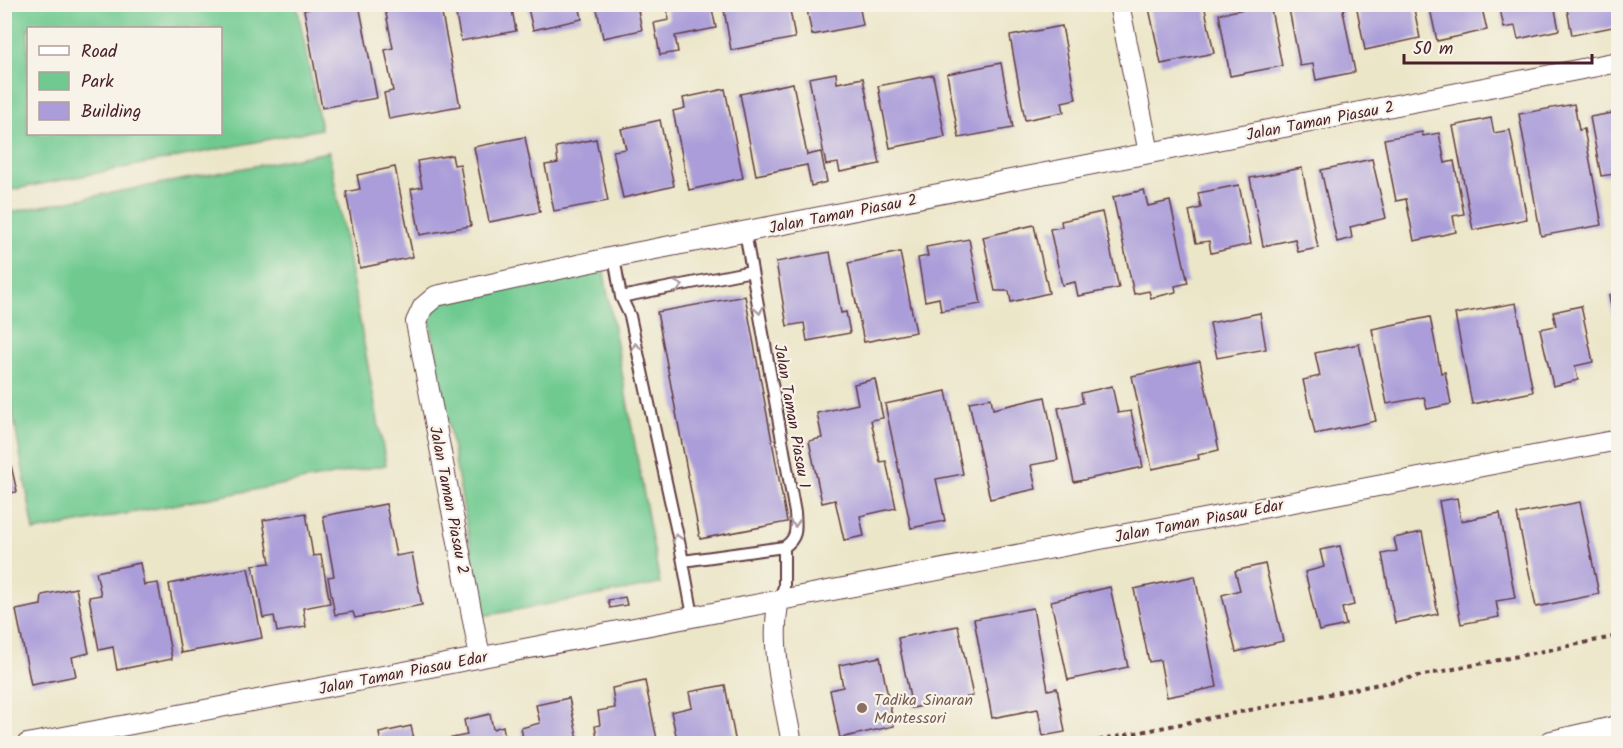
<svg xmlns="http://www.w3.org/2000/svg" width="1623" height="748" font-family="Kalam,sans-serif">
	<rect width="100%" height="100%" fill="#f7f3e8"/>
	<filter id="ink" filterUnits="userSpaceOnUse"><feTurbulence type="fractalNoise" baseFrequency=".0167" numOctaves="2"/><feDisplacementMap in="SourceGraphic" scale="12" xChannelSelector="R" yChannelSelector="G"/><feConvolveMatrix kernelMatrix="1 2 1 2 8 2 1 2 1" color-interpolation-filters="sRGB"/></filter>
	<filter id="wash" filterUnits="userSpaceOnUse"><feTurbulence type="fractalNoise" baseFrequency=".008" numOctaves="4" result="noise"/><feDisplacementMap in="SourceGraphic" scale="24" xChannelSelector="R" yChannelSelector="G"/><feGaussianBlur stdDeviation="1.35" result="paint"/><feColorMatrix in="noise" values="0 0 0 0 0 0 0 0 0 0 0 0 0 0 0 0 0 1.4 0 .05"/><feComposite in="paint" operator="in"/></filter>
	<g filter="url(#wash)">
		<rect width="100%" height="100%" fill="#ece6c9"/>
		<path fill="#70ca90" stroke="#5d745e" stroke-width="1.5" fill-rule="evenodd" d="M 5,4 L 297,5 L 321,129 L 5,191 ZM 28,28 L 220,28 L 220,134 L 28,134 Z
			M 329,152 L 386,465 L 34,531 L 5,370 L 5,213 Z
			M 602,262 L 660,584 L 483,616 L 425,294 Z"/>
		<g id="blocks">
			<path fill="#aa9dd9" d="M 333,4 L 359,4 L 377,98 L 322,108 L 304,10 Z
				M 384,4 L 440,4 L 460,106 L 389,119 L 384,93 L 393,91 L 385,50 L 393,48 Z
				M 454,4 L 511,4 L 516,31 L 461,41 Z
				M 527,4 L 579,4 L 582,19 L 533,30 Z
				M 666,4 L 711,4 L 716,28 L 675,36 L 678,52 L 660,55 L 654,23 L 669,20 Z
				M 723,4 L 789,4 L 795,38 L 731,50 Z
				M 806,4 L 859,4 L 863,25 L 812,35 Z
				M 1167,4 L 1204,4 L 1214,53 L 1161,64 L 1149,8 Z
				M 1270,4 L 1282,66 L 1230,76 L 1219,14 Z
				M 1288,4 L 1348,4 L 1343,11 L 1355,72 L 1316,80 L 1313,64 L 1300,66 Z
				M 1356,4 L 1413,4 L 1420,38 L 1365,50 Z
				M 1429,4 L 1481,4 L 1487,30 L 1437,41 Z
				M 1499,4 L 1554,4 L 1559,30 L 1518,39 L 1515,26 L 1504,28 Z
				M 1566,4 L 1618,4 L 1618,26 L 1572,35 Z
				M 596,5 L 637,5 L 642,30 L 603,38 Z
				M 1062,26 L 1076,99 L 1062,102 L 1064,112 L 1025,120 L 1010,36 Z
				M 1001,63 L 1013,128 L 959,138 L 947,74 Z
				M 836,73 L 837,83 L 863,78 L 880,164 L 840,172 L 838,163 L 826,165 L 809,78 Z
				M 933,75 L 945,137 L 890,148 L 878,86 Z
				M 793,83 L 807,155 L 821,152 L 827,182 L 811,186 L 807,165 L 756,175 L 740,94 Z
				M 725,89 L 743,178 L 689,190 L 673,111 L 685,108 L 683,98 Z
				M 1574,104 L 1579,130 L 1584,129 L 1602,225 L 1541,236 L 1519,114 Z
				M 1618,112 L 1618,195 L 1617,195 L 1614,174 L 1601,176 L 1590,117 Z
				M 1491,118 L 1494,133 L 1510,130 L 1527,219 L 1473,230 L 1453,126 Z
				M 660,120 L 674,186 L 623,198 L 613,151 L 626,149 L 621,129 Z
				M 1422,132 L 1423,136 L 1439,133 L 1445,163 L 1454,161 L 1464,214 L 1453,216 L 1456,232 L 1414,241 L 1406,199 L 1396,201 L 1384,139 Z
				M 525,137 L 540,212 L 489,222 L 474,147 Z
				M 596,139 L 608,201 L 554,211 L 545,165 L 558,163 L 556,147 Z
				M 452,155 L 454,165 L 460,164 L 471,226 L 420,235 L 411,189 L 422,187 L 417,161 Z
				M 1372,159 L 1386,218 L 1350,227 L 1352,238 L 1337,242 L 1321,170 Z
				M 395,167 L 413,257 L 360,268 L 346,192 L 360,189 L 357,175 Z
				M 1302,168 L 1318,248 L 1298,252 L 1295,239 L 1263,246 L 1250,178 Z
				M 1239,185 L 1251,244 L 1211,253 L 1209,241 L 1196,243 L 1189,211 L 1201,208 L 1198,193 Z
				M 1144,190 L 1148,206 L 1170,201 L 1188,283 L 1175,286 L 1176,292 L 1151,298 L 1149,291 L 1134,294 L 1113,197 Z
				M 1102,212 L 1119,288 L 1078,296 L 1075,282 L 1062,285 L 1050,229 L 1062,227 L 1061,221 Z
				M 1034,225 L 1049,293 L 1011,302 L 1009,291 L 995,291 L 983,237 Z
				M 969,239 L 981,304 L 941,311 L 939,298 L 925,301 L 918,258 L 928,256 L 926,247 Z
				M 830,252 L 841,313 L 846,312 L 850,333 L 807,341 L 804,323 L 787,326 L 776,262 Z
				M 900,252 L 916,332 L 864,342 L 848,263 Z
				M 1618,256 L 1618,283 L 1617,283 L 1613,257 Z
				M 1618,293 L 1618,337 L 1617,337 L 1609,295 Z
				M 745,296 L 787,522 L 700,539 L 657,312 Z
				M 1516,303 L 1533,392 L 1472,404 L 1455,314 Z
				M 1581,306 L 1593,362 L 1575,366 L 1578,380 L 1553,386 L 1540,329 L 1556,326 L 1553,312 Z
				M 1260,313 L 1266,349 L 1217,358 L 1210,323 Z
				M 1430,317 L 1441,373 L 1445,372 L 1451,404 L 1427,409 L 1424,397 L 1387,404 L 1372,329 Z
				M 1359,344 L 1376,421 L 1315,434 L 1303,380 L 1320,376 L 1315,353 Z
				M 1200,361 L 1219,450 L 1198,455 L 1199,459 L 1152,469 L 1132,376 Z
				M 875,379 L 883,418 L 871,420 L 880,462 L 886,461 L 896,508 L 860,516 L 864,536 L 844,540 L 835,500 L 822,503 L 809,441 L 822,438 L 817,413 L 858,404 L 854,384 Z
				M 1112,386 L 1118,413 L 1131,411 L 1143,467 L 1074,482 L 1058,408 L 1083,403 L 1081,393 Z
				M 946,391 L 963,474 L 936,479 L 945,521 L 911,528 L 885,404 Z
				M 1045,397 L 1058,460 L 1031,465 L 1036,489 L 990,499 L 969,402 L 991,398 L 993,409 Z
				M 4,434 L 17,492 L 4,494 Z
				M 1457,498 L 1461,521 L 1500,513 L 1515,598 L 1496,601 L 1499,617 L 1461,624 L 1439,501 Z
				M 1580,502 L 1599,594 L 1536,607 L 1517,514 Z
				M 386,504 L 396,556 L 412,553 L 422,605 L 355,618 L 353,612 L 335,615 L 328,577 L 334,576 L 323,516 Z
				M 306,513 L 313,556 L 321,555 L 330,603 L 303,608 L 306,627 L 277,632 L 274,616 L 263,618 L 253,565 L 270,563 L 263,520 Z
				M 1422,532 L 1438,614 L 1395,623 L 1382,554 L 1397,551 L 1394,538 Z
				M 1340,546 L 1354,605 L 1342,608 L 1346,625 L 1319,631 L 1305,572 L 1324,567 L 1320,550 Z
				M 140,563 L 144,585 L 158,583 L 172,659 L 117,670 L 113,647 L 99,650 L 89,597 L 101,595 L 96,572 Z
				M 1265,564 L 1283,641 L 1236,652 L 1222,595 L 1240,590 L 1235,571 Z
				M 248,568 L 262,638 L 181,653 L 169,584 Z
				M 1195,576 L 1217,687 L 1167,697 L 1160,660 L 1149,662 L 1134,589 Z
				M 1110,587 L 1128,667 L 1068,680 L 1051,601 Z
				M 76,588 L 89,653 L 72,657 L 76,676 L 31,685 L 16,610 L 41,605 L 42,595 Z
				M 625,597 L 627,605 L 610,608 L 608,600 Z
				M 1033,608 L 1048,690 L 1057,688 L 1065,732 L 1043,736 L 1038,709 L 992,718 L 974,619 Z
				M 958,626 L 973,696 L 912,708 L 898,638 Z
				M 880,657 L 894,726 L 840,738 L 830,690 L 843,687 L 839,665 Z
				M 645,681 L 658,744 L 598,744 L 595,726 L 600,725 L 598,711 L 615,708 L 612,688 Z
				M 725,685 L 736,744 L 678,744 L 671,712 L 692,707 L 689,692 Z
				M 569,698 L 579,744 L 524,744 L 521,728 L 540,723 L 536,705 Z
				M 490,714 L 493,729 L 503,726 L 506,744 L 448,744 L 447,739 L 467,735 L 464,720 Z
				M 411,726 L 415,744 L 381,744 L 379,733 Z"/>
		</g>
	</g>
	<g filter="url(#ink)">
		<use href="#blocks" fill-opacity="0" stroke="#623d43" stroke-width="1.5"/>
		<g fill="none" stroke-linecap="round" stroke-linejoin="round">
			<defs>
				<path id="service" d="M 745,232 L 795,513 C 796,528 798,538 784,547 L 784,587 L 779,600
					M 614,257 L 621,297 L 630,316 L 680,546 L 693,616
					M 621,297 L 752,271
					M 683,561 L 784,547"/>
				<path id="minor" d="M 1119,4 L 1149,153
					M 779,600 C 769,647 784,697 792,744
					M 480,657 L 416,322 L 423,307 L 436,296 L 614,257 L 1618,62
					M 27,744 L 1618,440"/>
				<path id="tertiary" d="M 1552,744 L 1618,729"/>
			</defs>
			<use href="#service" stroke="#623d43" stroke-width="14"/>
			<use href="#minor" stroke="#623d43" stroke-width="22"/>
			<use href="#tertiary" stroke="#623d43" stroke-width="28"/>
			<path stroke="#623d43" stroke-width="4" stroke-dasharray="4.5 4.5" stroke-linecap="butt" d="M 1081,744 L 1618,636"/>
			<use href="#service" stroke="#fff" stroke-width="10"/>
			<use href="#minor" stroke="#fff" stroke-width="20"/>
			<use href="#tertiary" stroke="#fff" stroke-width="26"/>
		</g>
		<defs><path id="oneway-chevron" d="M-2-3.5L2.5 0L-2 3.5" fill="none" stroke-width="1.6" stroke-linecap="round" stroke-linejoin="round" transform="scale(1.5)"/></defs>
		<g stroke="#ae9aa0">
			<use href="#oneway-chevron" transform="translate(679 286) rotate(-11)"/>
			<use href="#oneway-chevron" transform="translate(759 310) rotate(80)"/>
			<use href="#oneway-chevron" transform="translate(636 347) rotate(-102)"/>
			<use href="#oneway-chevron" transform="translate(795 523) rotate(87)"/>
			<use href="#oneway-chevron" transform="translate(677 538) rotate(-108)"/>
		</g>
	</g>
	<circle fill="#8d6e63" stroke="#f7f3e8" stroke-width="2" cx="862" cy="708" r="6"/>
	<g text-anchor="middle" stroke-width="4.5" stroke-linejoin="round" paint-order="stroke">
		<g font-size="16" fill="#4a1f2b" stroke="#f7f3e8">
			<text transform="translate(1320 120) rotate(-11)" y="6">Jalan Taman Piasau 2</text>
			<text transform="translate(843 213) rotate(-11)" y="6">Jalan Taman Piasau 2</text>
			<text transform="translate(793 416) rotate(80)" y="6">Jalan Taman Piasau 1</text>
			<text transform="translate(450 500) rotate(79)" y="6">Jalan Taman Piasau 2</text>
			<text transform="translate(1199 520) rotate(-11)" y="6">Jalan Taman Piasau Edar</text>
			<text transform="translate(403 672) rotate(-11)" y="6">Jalan Taman Piasau Edar</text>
		</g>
		<g font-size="16" fill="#785e54" stroke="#f7f3e8" text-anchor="start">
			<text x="874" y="705">Tadika Sinaran<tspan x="874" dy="18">Montessori</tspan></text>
		</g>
	</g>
	<rect width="1623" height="748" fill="none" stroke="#f7f3e8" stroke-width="24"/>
	<rect x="27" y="27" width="195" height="108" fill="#f7f3e8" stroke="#b29e9c" stroke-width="1.5"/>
	<rect x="39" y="46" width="30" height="9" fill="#ffffff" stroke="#b29e9c" stroke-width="1.5"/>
	<text x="81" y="57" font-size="18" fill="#4a1f2b">Road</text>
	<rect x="39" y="72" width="30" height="18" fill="#70ca90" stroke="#b29e9c" stroke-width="1.5"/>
	<text x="81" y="87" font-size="18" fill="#4a1f2b">Park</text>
	<rect x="39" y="102" width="30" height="18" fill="#aa9dd9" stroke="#b29e9c" stroke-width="1.5"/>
	<text x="81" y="117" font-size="18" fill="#4a1f2b">Building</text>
	<path d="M1404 54v9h188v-9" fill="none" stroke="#4a1f2b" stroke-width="3"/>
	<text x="1413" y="54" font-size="18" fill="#4a1f2b" stroke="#f7f3e8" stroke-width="4.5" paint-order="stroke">50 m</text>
</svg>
